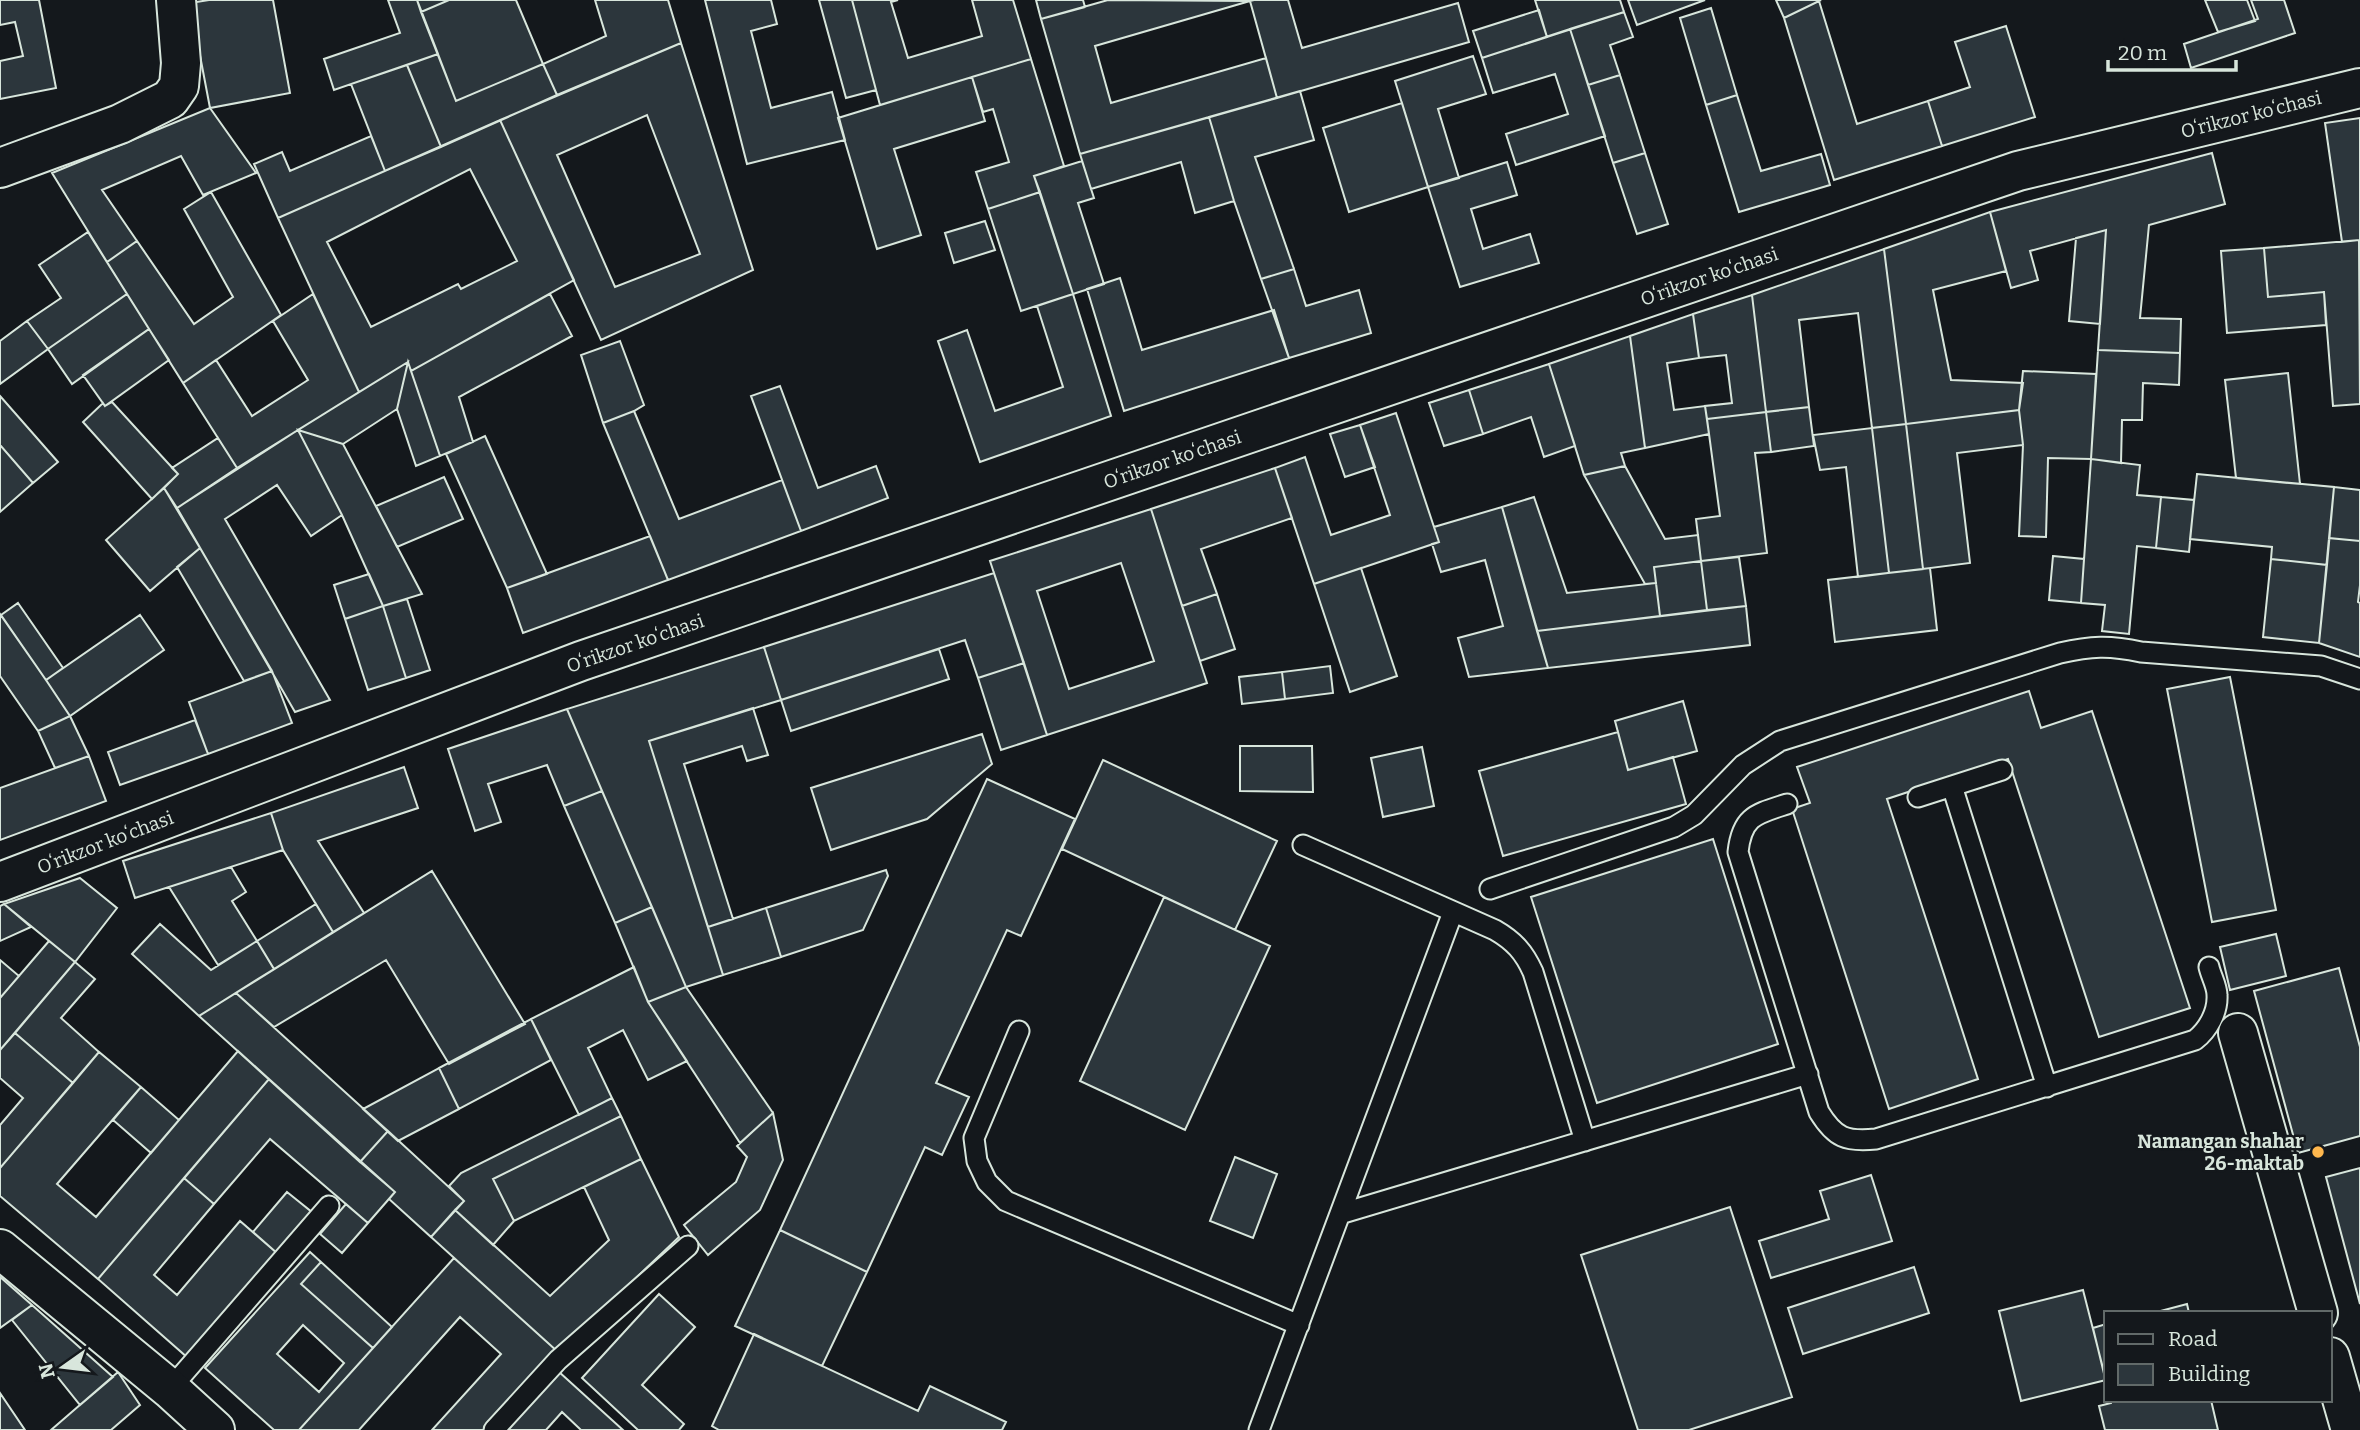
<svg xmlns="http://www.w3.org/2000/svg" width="2360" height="1430" font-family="Bitter,serif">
	<rect width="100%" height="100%" fill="#14181c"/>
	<path fill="#2c363c" stroke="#d8e6dc" stroke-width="2" fill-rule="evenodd" d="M 0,0 L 39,0 L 56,88 L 0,99 L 0,61 L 23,56 L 15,22 L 0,25 Z
		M 209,0 L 273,0 L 290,93 L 210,108 L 190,3 Z
		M 388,0 L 417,0 L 438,54 L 334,90 L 324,59 L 400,33 Z
		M 417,0 L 449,0 L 421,12 Z
		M 449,0 L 516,0 L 543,64 L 456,101 L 421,12 Z
		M 595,0 L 668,0 L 681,43 L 557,95 L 543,64 L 606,36 Z
		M 705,0 L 771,0 L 777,24 L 751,31 L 771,108 L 832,92 L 845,140 L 747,164 Z
		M 819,0 L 852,0 L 876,90 L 846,98 Z
		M 852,0 L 898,0 L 891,2 L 908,58 L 982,36 L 972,0 L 1013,0 L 1031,59 L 880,105 Z
		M 1036,0 L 1083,0 L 1085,7 L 1041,19 Z
		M 1108,0 L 1250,1 L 1095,46 L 1111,103 L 1266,58 L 1277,98 L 1080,154 L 1041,19 Z
		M 1254,0 L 1288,0 L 1302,48 L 1458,3 L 1469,42 L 1277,98 L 1250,1 Z
		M 1535,0 L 1620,0 L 1624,12 L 1547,37 Z
		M 1628,0 L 1705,0 L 1637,25 Z
		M 1776,0 L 1821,0 L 1784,18 Z
		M 2205,0 L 2247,0 L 2255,21 L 2218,32 Z
		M 2251,0 L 2284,0 L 2295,33 L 2191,68 L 2184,44 L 2258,19 Z
		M 1819,1 L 1857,124 L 1928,101 L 1942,146 L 1834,180 L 1784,18 Z
		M 1711,8 L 1737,95 L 1706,105 L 1680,18 Z
		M 1539,10 L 1547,37 L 1482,58 L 1473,31 Z
		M 1624,12 L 1633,37 L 1610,45 L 1620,75 L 1588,85 L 1570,29 Z
		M 2006,26 L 2035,117 L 1942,146 L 1928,101 L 1970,87 L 1955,42 Z
		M 1570,29 L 1605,136 L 1516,165 L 1506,134 L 1568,114 L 1555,74 L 1493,93 L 1482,58 Z
		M 681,43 L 753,270 L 601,340 L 500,120 ZM 647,115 L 700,254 L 615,287 L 557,155 Z
		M 438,54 L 456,101 L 543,64 L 557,95 L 441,147 L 407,65 Z
		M 1473,56 L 1486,94 L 1438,109 L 1459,178 L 1428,187 L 1395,81 Z
		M 1031,59 L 1064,166 L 1034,176 L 1040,192 L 988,209 L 976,172 L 1009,162 L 993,109 L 983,112 L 972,77 Z
		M 407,65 L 441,147 L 385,171 L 351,84 Z
		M 1620,75 L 1645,153 L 1613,163 L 1588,85 Z
		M 972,77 L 985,121 L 894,149 L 921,235 L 877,249 L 838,118 Z
		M 1300,91 L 1314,140 L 1255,157 L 1294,269 L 1261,279 L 1234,201 L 1209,117 Z
		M 1737,95 L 1761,171 L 1821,154 L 1830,185 L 1739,212 L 1706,105 Z
		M 1402,103 L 1428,187 L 1349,212 L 1323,128 Z
		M 210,108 L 256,173 L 203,195 L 181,156 L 102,190 L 137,241 L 107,262 L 52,173 Z
		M 1209,117 L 1234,201 L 1195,213 L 1181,162 L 1091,189 L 1080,154 Z
		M 2360,118 L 2360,247 L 2359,240 L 2342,242 L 2325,123 Z
		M 500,120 L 574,280 L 411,371 L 408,362 L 359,392 L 278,218 ZM 470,169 L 517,261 L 461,289 L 458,284 L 371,327 L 327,242 Z
		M 371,136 L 385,171 L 278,218 L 254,164 L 282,152 L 290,171 Z
		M 1645,153 L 1668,224 L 1637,234 L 1613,163 Z
		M 2212,153 L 2225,204 L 2149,225 L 2140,318 L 2181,319 L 2180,353 L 2098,350 L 2106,230 L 2030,251 L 2038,280 L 2011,288 L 1990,212 Z
		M 1082,161 L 1094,198 L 1078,203 L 1104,284 L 1073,294 L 1034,176 Z
		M 1507,162 L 1517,195 L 1471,209 L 1483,249 L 1530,234 L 1539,263 L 1460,287 L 1428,187 Z
		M 211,192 L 281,315 L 183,383 L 107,262 L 137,241 L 194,324 L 233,297 L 184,209 Z
		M 1040,192 L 1073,294 L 1021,311 L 988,209 Z
		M 1990,212 L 2006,271 L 1933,290 L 1951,380 L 2023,383 L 2019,410 L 1906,424 L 1884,249 Z
		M 985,221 L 995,250 L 954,263 L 945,233 Z
		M 2106,230 L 2100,324 L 2069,321 L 2076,238 Z
		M 88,232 L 127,294 L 48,349 L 27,321 L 61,298 L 39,265 Z
		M 2359,240 L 2360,404 L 2333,406 L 2324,292 L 2268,297 L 2264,248 Z
		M 2264,248 L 2268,297 L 2324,292 L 2326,325 L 2227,333 L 2221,251 Z
		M 1884,249 L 1906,424 L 1872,428 L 1858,313 L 1799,320 L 1809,407 L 1766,412 L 1752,295 Z
		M 1294,269 L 1306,306 L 1359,290 L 1371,333 L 1289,358 L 1261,279 Z
		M 1120,278 L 1142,350 L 1274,310 L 1289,358 L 1124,411 L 1087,289 Z
		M 127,294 L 149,329 L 72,384 L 48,349 Z
		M 313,294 L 359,392 L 237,468 L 183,383 L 216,360 L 252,416 L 308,380 L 273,321 Z
		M 550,294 L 572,336 L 459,397 L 473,442 L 440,456 L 411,371 Z
		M 1073,294 L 1111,416 L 980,462 L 938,341 L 967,330 L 995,411 L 1063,387 L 1037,306 Z
		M 1752,295 L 1766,412 L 1707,419 L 1705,406 L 1732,403 L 1726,355 L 1699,358 L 1693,314 Z
		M 1693,314 L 1699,358 L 1667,363 L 1674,410 L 1705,406 L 1709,434 L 1645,448 L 1630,336 Z
		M 27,321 L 48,349 L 0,384 L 0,341 Z
		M 149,329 L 169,360 L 105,406 L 83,375 Z
		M 1630,336 L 1645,448 L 1621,453 L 1625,466 L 1584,475 L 1549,364 Z
		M 620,341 L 644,405 L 634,411 L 603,423 L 581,355 Z
		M 2098,350 L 2180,353 L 2179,385 L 2143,383 L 2142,420 L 2122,420 L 2121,463 L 2091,459 Z
		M 408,362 L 397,409 L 343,444 L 298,430 Z
		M 408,362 L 440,456 L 416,466 L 397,409 Z
		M 1549,364 L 1575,446 L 1544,457 L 1531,417 L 1483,434 L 1469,390 Z
		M 2023,371 L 2096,374 L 2091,459 L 2048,458 L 2046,537 L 2019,536 L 2023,445 L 2019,410 Z
		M 2288,373 L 2300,484 L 2236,478 L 2225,380 Z
		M 780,386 L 818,488 L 876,466 L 888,498 L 801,531 L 751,396 Z
		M 1469,390 L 1483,434 L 1444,446 L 1429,403 Z
		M 0,396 L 58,462 L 33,483 L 0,445 Z
		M 112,402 L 178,474 L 152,499 L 83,422 L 103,403 L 105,406 Z
		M 1809,407 L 1814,446 L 1771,452 L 1766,412 Z
		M 2019,410 L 2023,445 L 1957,453 L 1970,563 L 1923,569 L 1906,424 Z
		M 634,411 L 679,519 L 782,480 L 801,531 L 668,580 L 603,423 Z
		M 1766,412 L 1771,452 L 1755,453 L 1767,553 L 1701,561 L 1696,519 L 1720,516 L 1707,419 Z
		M 1396,413 L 1439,542 L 1314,584 L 1275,468 L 1305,457 L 1331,535 L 1390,515 L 1360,425 Z
		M 1906,424 L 1923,569 L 1889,573 L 1872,428 Z
		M 1360,425 L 1375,467 L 1345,477 L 1330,434 Z
		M 1872,428 L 1889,573 L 1858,577 L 1846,467 L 1820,470 L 1813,435 Z
		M 298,430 L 342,515 L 311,536 L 277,485 L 225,519 L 330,700 L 295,712 L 177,508 Z
		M 298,430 L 343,444 L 422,594 L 383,606 L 342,515 Z
		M 485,436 L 547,574 L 507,588 L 446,454 Z
		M 218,438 L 237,468 L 177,508 L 164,488 L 178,474 L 172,468 Z
		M 0,445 L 33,483 L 0,512 Z
		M 2091,459 L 2140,465 L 2137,495 L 2161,497 L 2156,548 L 2137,546 L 2129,634 L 2102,631 L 2105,605 L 2081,603 Z
		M 1625,466 L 1665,539 L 1698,535 L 1701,561 L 1654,567 L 1656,583 L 1645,584 L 1584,475 Z
		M 1275,468 L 1292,518 L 1201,549 L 1217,594 L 1182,606 L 1151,509 Z
		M 2197,474 L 2334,487 L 2327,565 L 2271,559 L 2272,547 L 2190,539 Z
		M 444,477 L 463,519 L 397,547 L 376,506 Z
		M 2334,487 L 2360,490 L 2360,541 L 2329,538 Z
		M 164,488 L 200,548 L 150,591 L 106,540 Z
		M 1534,497 L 1567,593 L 1656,583 L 1660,616 L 1537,631 L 1502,507 Z
		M 2161,497 L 2194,500 L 2189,552 L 2156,548 Z
		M 1502,507 L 1548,668 L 1469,677 L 1458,638 L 1503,626 L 1485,560 L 1441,572 L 1432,544 L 1439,542 L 1434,527 Z
		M 1151,509 L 1207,683 L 1047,735 L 990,561 ZM 1121,563 L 1154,661 L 1069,689 L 1037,591 Z
		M 650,536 L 668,580 L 523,633 L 507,588 Z
		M 2329,538 L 2360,541 L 2360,585 L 2358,602 L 2360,603 L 2360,657 L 2319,643 Z
		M 200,548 L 272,671 L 244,681 L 177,567 Z
		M 2053,556 L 2084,559 L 2081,603 L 2049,600 Z
		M 1739,557 L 1746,606 L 1707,610 L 1701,561 Z
		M 2271,559 L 2327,565 L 2319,643 L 2263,637 Z
		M 1701,561 L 1707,610 L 1660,616 L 1654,567 Z
		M 1361,568 L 1397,676 L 1350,692 L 1314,584 Z
		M 1930,568 L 1937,630 L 1835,642 L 1828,580 Z
		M 994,573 L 1024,663 L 978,678 L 965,640 L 781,700 L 764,647 Z
		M 369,574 L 383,606 L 345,619 L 334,585 Z
		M 1217,594 L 1235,649 L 1200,661 L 1182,606 Z
		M 407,599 L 430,670 L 406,678 L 383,606 Z
		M 18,603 L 63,668 L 46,680 L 1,615 Z
		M 383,606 L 406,678 L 368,690 L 345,619 Z
		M 1746,606 L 1750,645 L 1548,668 L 1537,631 Z
		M 0,614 L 46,680 L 70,716 L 38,731 L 0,676 Z
		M 140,615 L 164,650 L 70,716 L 46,680 Z
		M 764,647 L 781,700 L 649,741 L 723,975 L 686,987 L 567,709 Z
		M 939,649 L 949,679 L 791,731 L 781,700 Z
		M 1024,663 L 1047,735 L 1001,750 L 978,678 Z
		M 1330,666 L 1333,693 L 1285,699 L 1282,672 Z
		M 272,671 L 292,723 L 208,754 L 189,702 Z
		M 1282,672 L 1285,699 L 1242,704 L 1239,677 Z
		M 2230,677 L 2276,910 L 2212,922 L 2167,689 Z
		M 2029,691 L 2041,728 L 2092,711 L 2190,1008 L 2099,1037 L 2008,759 L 1887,799 L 1978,1079 L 1889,1109 L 1792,809 L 1810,803 L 1797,767 Z
		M 1683,701 L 1697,751 L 1628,770 L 1615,721 Z
		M 753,708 L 768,755 L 747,761 L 742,746 L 684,764 L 733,919 L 708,927 L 649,741 Z
		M 567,709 L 602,791 L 564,806 L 547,765 L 488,784 L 501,822 L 475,831 L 448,749 Z
		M 70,716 L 89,756 L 55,768 L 38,731 Z
		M 195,720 L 208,754 L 120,785 L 108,752 Z
		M 1618,732 L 1628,770 L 1673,757 L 1686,804 L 1503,856 L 1479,771 Z
		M 982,734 L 992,764 L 927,819 L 831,850 L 811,788 Z
		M 1240,746 L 1312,746 L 1313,792 L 1240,791 Z
		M 1422,747 L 1434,806 L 1383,817 L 1371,758 Z
		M 89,756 L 106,801 L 0,840 L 0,788 Z
		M 1103,760 L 1277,841 L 1235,930 L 1062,849 Z
		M 404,767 L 418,808 L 318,841 L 364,913 L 333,932 L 283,850 L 271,813 Z
		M 987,779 L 1075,819 L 1021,936 L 1007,930 L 936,1083 L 969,1097 L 942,1155 L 925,1147 L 867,1272 L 780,1230 Z
		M 602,791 L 652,907 L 615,923 L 564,806 Z
		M 271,813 L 283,850 L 135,898 L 123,861 Z
		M 1713,839 L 1778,1044 L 1597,1103 L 1531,897 Z
		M 231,867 L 246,892 L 232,901 L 257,941 L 218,965 L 169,887 Z
		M 886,870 L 888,876 L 863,930 L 781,957 L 766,908 Z
		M 432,871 L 525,1024 L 449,1064 L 386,960 L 274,1027 L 236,993 Z
		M 80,878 L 117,908 L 75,962 L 4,904 Z
		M 1164,897 L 1270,946 L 1185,1130 L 1080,1081 Z
		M 4,904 L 31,927 L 0,941 L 0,906 Z
		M 316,904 L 333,932 L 274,969 L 257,941 Z
		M 652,907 L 686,987 L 648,1002 L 615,923 Z
		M 766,908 L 781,957 L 723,975 L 708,927 Z
		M 160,924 L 211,970 L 257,941 L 274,969 L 199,1016 L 132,954 Z
		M 2276,934 L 2286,976 L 2230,990 L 2220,947 Z
		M 49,941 L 75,962 L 0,1050 L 0,998 Z
		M 0,960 L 19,976 L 0,998 Z
		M 75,962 L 95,979 L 61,1018 L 99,1052 L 73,1083 L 15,1033 Z
		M 634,967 L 648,1002 L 687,1061 L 648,1080 L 623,1030 L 588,1048 L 612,1098 L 579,1115 L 531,1019 Z
		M 2339,968 L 2360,1047 L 2360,1136 L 2298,1153 L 2254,991 Z
		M 686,987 L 773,1113 L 740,1143 L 648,1002 Z
		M 236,993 L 388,1131 L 360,1162 L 199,1016 Z
		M 531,1019 L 551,1060 L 459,1109 L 439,1068 Z
		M 15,1033 L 73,1083 L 0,1168 L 0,1125 L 23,1098 L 0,1078 L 0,1050 Z
		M 238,1051 L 269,1079 L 98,1279 L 0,1196 L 0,1168 L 99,1052 L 141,1087 L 57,1184 L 96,1217 Z
		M 439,1068 L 459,1109 L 398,1141 L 363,1109 Z
		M 269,1079 L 395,1192 L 368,1223 L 270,1139 L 214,1204 L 184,1178 Z
		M 141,1087 L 179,1120 L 151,1153 L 113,1120 Z
		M 612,1098 L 621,1116 L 493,1179 L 514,1221 L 493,1245 L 455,1210 L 464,1201 L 449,1186 L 461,1173 Z
		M 773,1113 L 783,1160 L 760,1210 L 708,1255 L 684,1225 L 736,1182 L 747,1157 L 737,1146 Z
		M 621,1116 L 641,1159 L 514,1221 L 493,1179 Z
		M 388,1131 L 464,1201 L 431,1237 L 389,1199 L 395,1192 L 360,1162 Z
		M 1235,1157 L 1277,1174 L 1253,1238 L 1210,1221 Z
		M 641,1159 L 679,1237 L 558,1352 L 431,1237 L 455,1210 L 550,1296 L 609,1240 L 584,1187 Z
		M 2360,1168 L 2360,1304 L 2326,1177 Z
		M 1871,1175 L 1892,1241 L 1771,1278 L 1759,1241 L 1829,1219 L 1820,1191 Z
		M 184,1178 L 214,1204 L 154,1275 L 177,1295 L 240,1221 L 278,1254 L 188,1358 L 98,1279 Z
		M 287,1192 L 313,1213 L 278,1254 L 253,1232 Z
		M 346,1204 L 368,1223 L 342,1253 L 320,1234 Z
		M 1730,1207 L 1792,1397 L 1689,1430 L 1638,1430 L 1581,1255 Z
		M 780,1230 L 867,1272 L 822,1366 L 735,1326 Z
		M 310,1252 L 321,1262 L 301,1284 L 373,1348 L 299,1430 L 274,1430 L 205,1368 ZM 303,1325 L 344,1363 L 319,1392 L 277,1354 Z
		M 454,1258 L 558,1352 L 487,1430 L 432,1430 L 501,1354 L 460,1317 L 359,1430 L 299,1430 Z
		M 321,1262 L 392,1327 L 373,1348 L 301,1284 Z
		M 1914,1267 L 1929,1313 L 1803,1354 L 1788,1308 Z
		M 0,1277 L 32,1305 L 0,1328 Z
		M 2083,1290 L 2106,1380 L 2021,1401 L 1999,1311 Z
		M 659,1294 L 695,1327 L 642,1385 L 684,1424 L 679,1430 L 638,1430 L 582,1378 Z
		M 2187,1304 L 2189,1313 L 2153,1313 Z
		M 32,1305 L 113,1377 L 80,1405 L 12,1320 Z
		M 2106,1324 L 2106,1382 L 2093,1328 Z
		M 754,1334 L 918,1411 L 930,1386 L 1006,1422 L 1002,1430 L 719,1430 L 712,1426 Z
		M 558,1371 L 623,1430 L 581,1430 L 562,1412 L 546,1430 L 505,1430 Z
		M 118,1372 L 140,1405 L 111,1430 L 51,1430 Z
		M 0,1393 L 25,1430 L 0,1430 Z
		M 2111,1400 L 2211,1400 L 2218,1430 L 2105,1430 L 2099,1406 L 2111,1403 Z"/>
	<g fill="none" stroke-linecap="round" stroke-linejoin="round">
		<defs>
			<path id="service" d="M 1952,786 L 2047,1087
				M 1918,797 L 2002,770
				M 1787,804 C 1756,814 1742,816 1738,852 L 1819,1112 C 1835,1138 1846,1142 1876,1139 L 2195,1040 C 2208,1030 2218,1012 2217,995 C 2217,986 2211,976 2209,967
				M 1303,845 L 1495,930 C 1514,941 1524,952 1533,972 L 1585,1141
				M 1490,889 L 1674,827 L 1694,815 L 1743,765 L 1780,741 L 2060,653 C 2091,646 2109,645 2141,652 L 2321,666 L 2360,679
				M 1019,1031 L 974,1138 L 977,1161 L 987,1182 L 1006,1201 L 1299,1325
				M 1340,1214 L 1808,1074
				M 170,1389 L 329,1206
				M 494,1430 L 558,1360 L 688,1246
				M 1259,1430 L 1453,912"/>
			<path id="minor" d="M 0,168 L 120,124 L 170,99 L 179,86 L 181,63 L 176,0
				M 2238,1033 L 2318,1313
				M 2330,1357 L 2351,1430"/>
			<path id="secondary" d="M 0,882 L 581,661 L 2018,171 L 2360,88
				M 0,1249 L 170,1389 L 215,1430"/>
		</defs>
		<use href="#service" stroke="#d8e6dc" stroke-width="23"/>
		<use href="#minor" stroke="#d8e6dc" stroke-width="42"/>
		<use href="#secondary" stroke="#d8e6dc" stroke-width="42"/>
		<use href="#service" stroke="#14181c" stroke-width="19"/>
		<use href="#minor" stroke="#14181c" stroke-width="38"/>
		<use href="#secondary" stroke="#14181c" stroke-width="38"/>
	</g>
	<circle fill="#ffb74d" stroke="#14181c" stroke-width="2.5" cx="2318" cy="1152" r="7"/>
	<g text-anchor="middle" stroke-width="5" stroke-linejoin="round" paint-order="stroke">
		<g font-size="19" fill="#d8e6dc" stroke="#14181c">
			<text transform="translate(2251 114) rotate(-14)" y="7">Oʻrikzor koʻchasi</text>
			<text transform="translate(1709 276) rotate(-19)" y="7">Oʻrikzor koʻchasi</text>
			<text transform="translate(1172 459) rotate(-19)" y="7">Oʻrikzor koʻchasi</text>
			<text transform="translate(635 643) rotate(-19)" y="7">Oʻrikzor koʻchasi</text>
			<text transform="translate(105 842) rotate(-21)" y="7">Oʻrikzor koʻchasi</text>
		</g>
		<g font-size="19" font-weight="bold" fill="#d8e6dc" stroke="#14181c" text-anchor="end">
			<text x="2304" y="1148">Namangan shahar<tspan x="2304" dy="22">26-maktab</tspan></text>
		</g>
	</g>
	<rect x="2104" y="1311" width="228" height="91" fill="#14181c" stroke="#626a69" stroke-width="2"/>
	<rect x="2118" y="1334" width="35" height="10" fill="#14181c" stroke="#626a69" stroke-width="2"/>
	<text x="2168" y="1346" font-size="21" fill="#d8e6dc">Road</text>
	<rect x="2118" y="1364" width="35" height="21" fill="#2c363c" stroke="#626a69" stroke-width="2"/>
	<text x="2168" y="1381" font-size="21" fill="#d8e6dc">Building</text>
	<g transform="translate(63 1367) rotate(256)" stroke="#14181c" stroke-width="5" paint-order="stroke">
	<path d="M0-5L12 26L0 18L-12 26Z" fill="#d8e6dc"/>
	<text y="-10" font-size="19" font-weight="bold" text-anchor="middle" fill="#d8e6dc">N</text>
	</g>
	<path d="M2108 60v10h128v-10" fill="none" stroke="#d8e6dc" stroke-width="3.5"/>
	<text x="2118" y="60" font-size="21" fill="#d8e6dc" stroke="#14181c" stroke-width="5" paint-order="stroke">20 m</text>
</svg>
